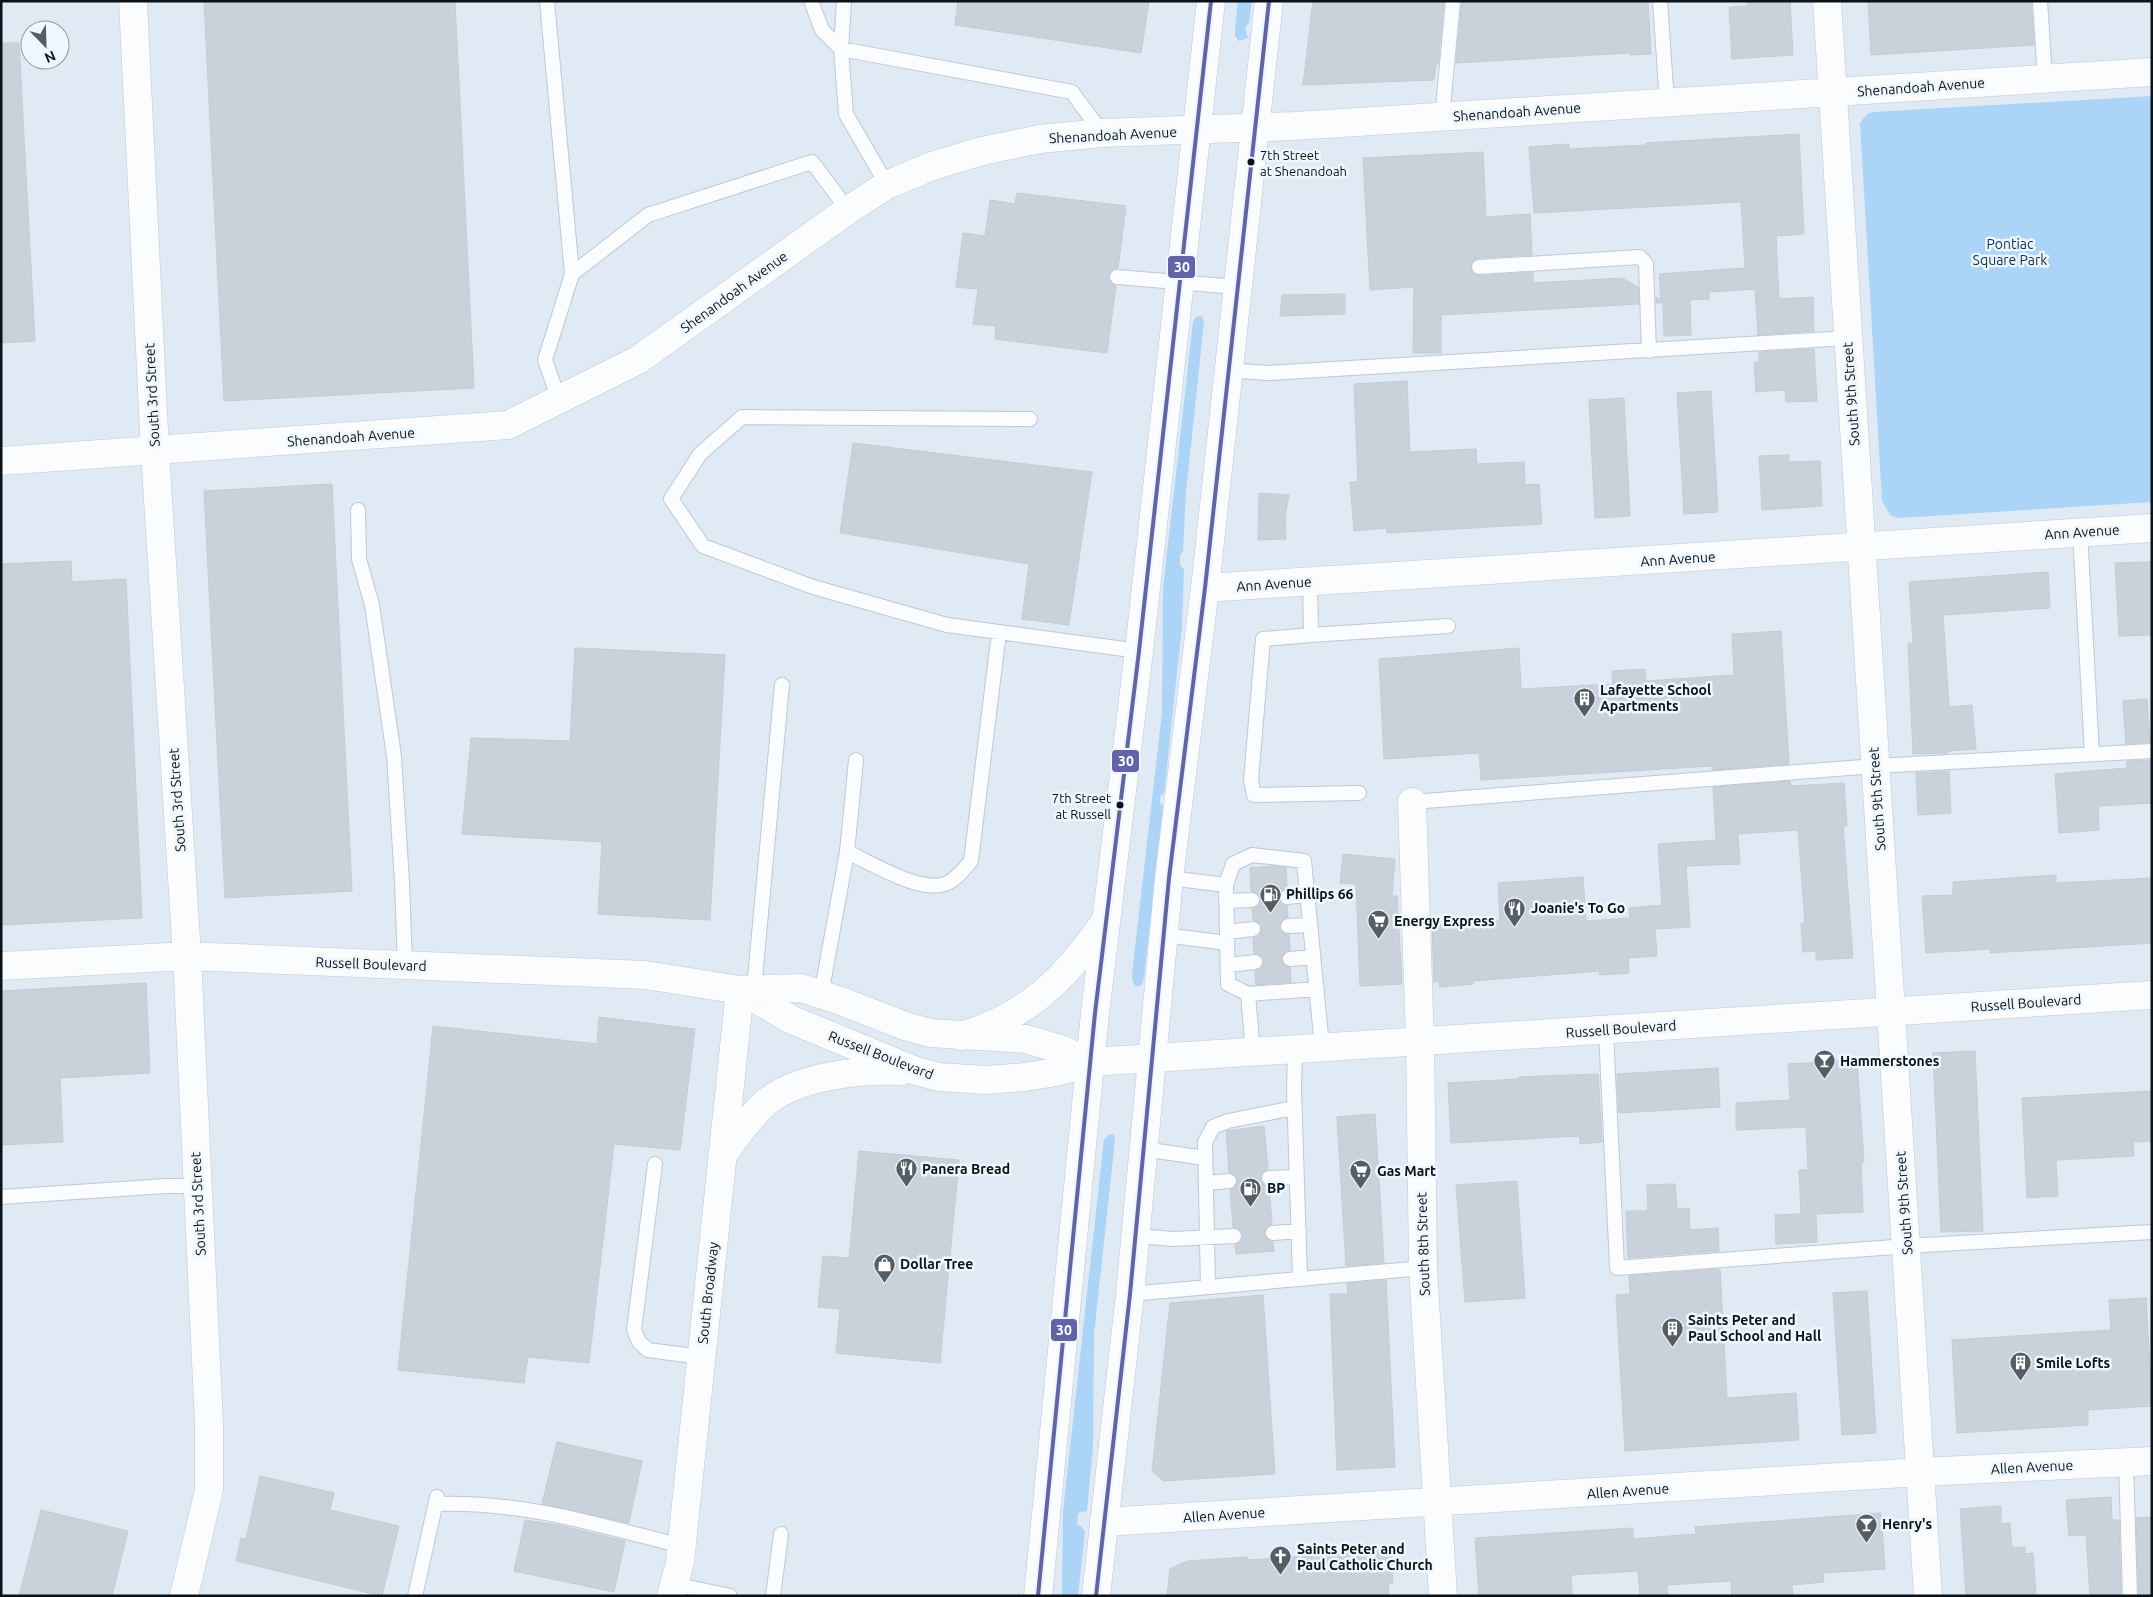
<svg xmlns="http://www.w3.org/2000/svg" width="2153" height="1597" font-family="Ubuntu,sans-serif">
	<rect width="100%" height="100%" fill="#dfeaf5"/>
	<path fill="#abd4f7" d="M 1238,1 L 1252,1 L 1249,23 L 1245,28 L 1248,38 L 1239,41 L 1235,36 L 1235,29 Z
		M 2152,96 L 2152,502 L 1899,518 L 1891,516 L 1882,501 L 1860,123 L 1867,114 L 1874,112 Z
		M 1202,316 L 1204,322 L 1186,492 L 1183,551 L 1180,555 L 1180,566 L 1184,569 L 1182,627 L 1164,793 L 1160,797 L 1160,803 L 1163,806 L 1144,977 L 1142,985 L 1136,987 L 1133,982 L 1132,974 L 1162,712 L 1163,589 L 1193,322 L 1196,317 Z
		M 1110,1134 L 1114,1135 L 1115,1140 L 1094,1334 L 1093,1447 L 1087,1511 L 1078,1513 L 1077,1525 L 1081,1526 L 1085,1532 L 1078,1596 L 1062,1596 L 1063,1512 L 1104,1139 Z"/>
	<path fill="#c9d2da" stroke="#c3cbd3" d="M 204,1 L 455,1 L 474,388 L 224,401 Z
		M 958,1 L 1149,1 L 1141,53 L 955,25 Z
		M 1313,1 L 1444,1 L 1438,64 L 1436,64 L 1434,80 L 1303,85 Z
		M 1462,1 L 1648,1 L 1651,54 L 1630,55 L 1630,53 L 1456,63 Z
		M 1748,1 L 1790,1 L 1793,55 L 1732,59 L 1729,7 L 1748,6 Z
		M 1868,1 L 2031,1 L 2034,45 L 1871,55 Z
		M 1,43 L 19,43 L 35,341 L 1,343 Z
		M 1799,134 L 1804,234 L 1776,236 L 1779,299 L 1813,297 L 1814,331 L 1758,335 L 1755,289 L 1709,292 L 1709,299 L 1690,300 L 1691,335 L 1664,336 L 1663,303 L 1656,303 L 1656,297 L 1661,300 L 1659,274 L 1745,268 L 1741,202 L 1534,213 L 1529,147 L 1569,144 L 1569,149 L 1646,145 L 1646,143 Z
		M 1483,152 L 1486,217 L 1530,214 L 1532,255 L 1478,258 L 1471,264 L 1472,272 L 1480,276 L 1533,272 L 1533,283 L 1622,278 L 1638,287 L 1639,304 L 1441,315 L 1441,353 L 1413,353 L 1414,287 L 1370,290 L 1363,158 Z
		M 1017,193 L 1126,206 L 1118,268 L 1113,269 L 1108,276 L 1109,281 L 1116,286 L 1107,353 L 995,339 L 996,326 L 973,324 L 978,289 L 956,287 L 963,233 L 985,236 L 990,200 L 1015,204 Z
		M 1345,294 L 1345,314 L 1280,316 L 1282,295 Z
		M 1814,349 L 1817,401 L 1786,402 L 1785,390 L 1756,392 L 1754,362 L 1759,362 L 1759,352 Z
		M 1407,381 L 1410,452 L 1476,449 L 1477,464 L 1524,462 L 1525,485 L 1539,484 L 1542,524 L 1387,533 L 1386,528 L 1354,531 L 1350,482 L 1358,482 L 1354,384 Z
		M 1711,391 L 1718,512 L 1684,514 L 1677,393 Z
		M 1624,398 L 1630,516 L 1595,518 L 1589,400 Z
		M 853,443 L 1092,472 L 1069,625 L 1022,619 L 1029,564 L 840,533 Z
		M 1789,455 L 1789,462 L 1820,461 L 1822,506 L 1762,510 L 1759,456 Z
		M 332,484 L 352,891 L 225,898 L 204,491 Z
		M 1259,493 L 1289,495 L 1285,517 L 1286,539 L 1258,540 Z
		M 71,561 L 72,582 L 126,579 L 142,918 L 1,925 L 1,564 Z
		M 2152,562 L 2152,635 L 2119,636 L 2115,563 Z
		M 2048,572 L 2050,608 L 1943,615 L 1949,707 L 1972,705 L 1976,749 L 1948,751 L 1948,753 L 1913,754 L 1908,643 L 1913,643 L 1909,582 Z
		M 1781,631 L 1789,764 L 1712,770 L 1712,766 L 1481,780 L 1479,753 L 1384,759 L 1379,659 L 1519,648 L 1521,689 L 1613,684 L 1612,671 L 1645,669 L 1646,681 L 1734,675 L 1732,634 Z
		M 575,648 L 725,655 L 710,920 L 598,914 L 602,842 L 462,834 L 471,738 L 570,741 Z
		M 2147,699 L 2150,742 L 2126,744 L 2123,701 Z
		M 2152,760 L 2152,803 L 2098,806 L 2099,830 L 2059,833 L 2055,774 L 2127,768 L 2127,761 Z
		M 1949,771 L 1951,813 L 1918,815 L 1916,773 Z
		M 1790,781 L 1791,786 L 1844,783 L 1847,826 L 1843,826 L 1853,958 L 1816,960 L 1816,951 L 1803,952 L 1801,924 L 1805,923 L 1798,830 L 1738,834 L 1740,864 L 1686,866 L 1690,927 L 1655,929 L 1657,956 L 1628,958 L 1629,973 L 1600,975 L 1599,971 L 1473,981 L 1473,984 L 1440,987 L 1439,982 L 1434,982 L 1432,925 L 1500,921 L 1498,883 L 1583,877 L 1586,921 L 1630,918 L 1629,908 L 1662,905 L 1658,844 L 1716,840 L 1713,787 Z
		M 1343,854 L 1395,859 L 1392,896 L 1397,896 L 1402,984 L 1360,986 L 1356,884 L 1340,883 Z
		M 1272,866 L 1286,868 L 1287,888 L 1282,890 L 1278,897 L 1280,902 L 1287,906 L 1288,917 L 1283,919 L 1279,926 L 1281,931 L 1289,935 L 1290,950 L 1285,952 L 1281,959 L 1283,964 L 1290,968 L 1291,982 L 1256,985 L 1255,971 L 1261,969 L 1264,962 L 1262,956 L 1254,953 L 1253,938 L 1259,936 L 1262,928 L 1260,923 L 1253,920 L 1252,909 L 1259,904 L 1261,899 L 1256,893 L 1251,891 L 1250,868 Z
		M 2056,875 L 2056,883 L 2152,878 L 2152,943 L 1990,953 L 1990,949 L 1926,953 L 1922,896 L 1953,895 L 1953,882 Z
		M 146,983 L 150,1073 L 60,1078 L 63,1142 L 1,1145 L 1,991 Z
		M 599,1017 L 695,1029 L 680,1150 L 614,1144 L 589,1363 L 528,1357 L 524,1383 L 398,1370 L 433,1026 L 597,1044 Z
		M 1975,1051 L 1983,1231 L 1941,1232 L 1933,1053 Z
		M 1857,1060 L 1864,1162 L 1861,1163 L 1863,1212 L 1816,1214 L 1817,1242 L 1776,1244 L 1775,1215 L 1801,1214 L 1799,1170 L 1808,1170 L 1806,1127 L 1736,1130 L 1736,1103 L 1790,1100 L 1788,1064 Z
		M 1718,1068 L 1720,1107 L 1619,1113 L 1617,1074 Z
		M 1598,1074 L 1602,1142 L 1580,1144 L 1580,1136 L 1451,1143 L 1448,1083 L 1519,1079 L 1519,1077 Z
		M 2152,1091 L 2152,1141 L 2133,1142 L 2134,1156 L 2056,1160 L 2058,1196 L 2027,1198 L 2022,1098 Z
		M 1375,1114 L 1384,1263 L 1346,1266 L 1337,1117 Z
		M 1264,1126 L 1268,1169 L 1262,1174 L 1260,1179 L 1264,1185 L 1269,1187 L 1272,1224 L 1268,1226 L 1264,1233 L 1266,1238 L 1273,1242 L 1274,1251 L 1236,1254 L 1235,1245 L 1242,1240 L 1243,1235 L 1238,1228 L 1233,1227 L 1230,1190 L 1234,1188 L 1238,1181 L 1236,1176 L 1229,1172 L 1226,1131 Z
		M 859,1151 L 959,1160 L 940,1363 L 836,1353 L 840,1309 L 818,1307 L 823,1256 L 849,1258 Z
		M 1517,1181 L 1525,1298 L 1465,1302 L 1456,1185 Z
		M 1675,1184 L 1677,1209 L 1689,1208 L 1690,1230 L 1718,1228 L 1719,1251 L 1628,1258 L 1626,1211 L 1648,1211 L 1647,1185 Z
		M 1720,1269 L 1727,1398 L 1796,1393 L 1799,1440 L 1625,1451 L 1616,1295 L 1630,1294 L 1629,1276 Z
		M 1386,1280 L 1395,1467 L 1337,1470 L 1330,1294 L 1348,1294 L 1347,1283 Z
		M 1867,1291 L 1876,1433 L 1842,1435 L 1833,1293 Z
		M 1263,1295 L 1275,1474 L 1164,1481 L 1152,1471 L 1170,1303 Z
		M 2146,1298 L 2152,1406 L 2088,1410 L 2088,1425 L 1957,1433 L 1952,1340 L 2111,1330 L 2109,1300 Z
		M 557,1442 L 642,1461 L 629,1523 L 542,1504 Z
		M 260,1476 L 334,1493 L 330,1510 L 399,1526 L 382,1596 L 236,1561 L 241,1538 L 246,1539 Z
		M 2111,1497 L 2112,1520 L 2119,1520 L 2121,1596 L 2090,1596 L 2086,1535 L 2069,1536 L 2066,1500 Z
		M 2001,1506 L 2001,1524 L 2010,1523 L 2012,1548 L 2025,1547 L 2025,1554 L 2033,1553 L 2036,1596 L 1966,1596 L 1960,1509 Z
		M 41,1510 L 128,1531 L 112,1596 L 19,1596 Z
		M 1881,1513 L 1885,1569 L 1823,1573 L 1824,1582 L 1792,1585 L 1793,1596 L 1732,1596 L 1731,1581 L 1667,1585 L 1668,1596 L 1640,1596 L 1638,1571 L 1571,1575 L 1572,1596 L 1479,1596 L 1475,1538 L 1633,1528 L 1633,1539 L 1696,1534 L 1695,1527 Z
		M 2152,1517 L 2152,1595 L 2139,1596 L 2136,1518 Z
		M 525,1520 L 558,1525 L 625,1541 L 614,1592 L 514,1571 Z
		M 1391,1546 L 1393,1583 L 1388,1583 L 1389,1596 L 1167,1596 L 1170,1569 L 1187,1561 L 1247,1557 L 1247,1560 L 1358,1553 L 1358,1548 Z"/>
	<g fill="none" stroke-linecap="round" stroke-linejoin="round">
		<defs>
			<path id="lane" d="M 547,1 L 572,274
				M 811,1 L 822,30 L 841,49 L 1072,92 L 1102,133
				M 844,1 L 841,49 L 846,114 L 887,185
				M 1660,1 L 1667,103
				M 2040,1 L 2045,79
				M 1442,117 L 1453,1
				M 1479,267 L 1640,257 L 1646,264 L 1649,351
				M 1117,277 L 1237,287
				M 1228,370 L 1268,373 L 1847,338
				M 559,400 L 545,360 L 572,274 L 648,215 L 812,162 L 848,210
				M 1030,419 L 742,417 L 700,454 L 671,499 L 703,546 L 813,587 L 947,625 L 1139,651
				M 358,510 L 359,559 L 372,605 L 394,756 L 402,881 L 405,965
				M 2080,532 L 2092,754
				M 1310,582 L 1311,635 L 1263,639 L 1251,780 L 1254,795 L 1359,793
				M 1311,635 L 1448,626
				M 1412,802 L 1875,766 L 2152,751
				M 847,852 L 856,760
				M 1169,878 L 1226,885
				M 1287,897 L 1307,895
				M 1226,901 L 1252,900
				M 1288,926 L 1310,925
				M 1227,932 L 1253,929
				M 1164,935 L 1227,943
				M 1290,959 L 1313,957
				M 1228,965 L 1255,962
				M 754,989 L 782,685
				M 1248,994 L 1317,989
				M 821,995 L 847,852 C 872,863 919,893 945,884 C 956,880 964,869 971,861 L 999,632
				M 1606,1030 L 1617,1268 L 1907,1246 L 2152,1232
				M 1295,1049 L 1294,1089 L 1300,1279
				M 1253,1052 L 1248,994 L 1228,984 L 1226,885 L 1233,864 L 1252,855 L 1304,861 L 1322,1047
				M 1143,1149 L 1205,1158
				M 655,1164 L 634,1330 L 639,1342 L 648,1350 L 701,1357
				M 1269,1178 L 1297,1177
				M 1206,1183 L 1229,1181
				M 1,1197 L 166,1186 L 197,1186
				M 1273,1233 L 1299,1231
				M 1135,1236 L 1174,1239 L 1234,1236
				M 1208,1287 L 1205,1142 L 1213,1127 L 1228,1121 L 1294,1108
				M 1130,1294 L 1423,1268
				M 2126,1462 L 2130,1596
				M 436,1504 C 522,1501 599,1525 681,1546
				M 674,1584 L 730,1596
				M 415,1596 L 437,1497
				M 773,1596 L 781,1534"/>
			<path id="street" d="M 133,1 L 155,452 L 187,956 L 209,1425 L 209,1490 L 184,1596
				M 1827,1 L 1928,1596
				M 1,461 L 508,425 L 638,360 L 848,210 L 887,185 L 932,166 L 982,151 L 1040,139 L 1102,133 L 1294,126 L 2152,72
				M 1205,588 L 2152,528
				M 1412,802 L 1420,1041 L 1423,1268 L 1443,1596
				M 1,966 L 187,956 L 645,975 L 740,990 L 801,988 L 841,1001 L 905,1026 L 930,1033 L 1026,1039 L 1060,1049 L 1091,1062
				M 740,990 L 792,1020 L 916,1071 L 939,1077 L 986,1080 L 1025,1077 L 1056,1072 L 1091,1062
				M 722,1156 C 735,1139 748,1119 763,1105 C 795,1076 861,1069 902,1071
				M 1104,1522 L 1921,1472 L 2152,1461
				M 671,1596 L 680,1562 L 740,990"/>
			<path id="secondary" d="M 1091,1062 L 2152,995"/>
			<path id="primary" d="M 960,1036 C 1027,1017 1065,979 1104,923
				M 1038,1596 L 1095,1013 L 1139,651 L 1211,1
				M 1096,1596 L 1130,1294 L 1169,878 L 1205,588 L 1269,1"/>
		</defs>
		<use href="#lane" stroke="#c0c8d1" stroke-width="16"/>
		<use href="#street" stroke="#c0c8d1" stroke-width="29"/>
		<use href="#secondary" stroke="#c0c8d1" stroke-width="29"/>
		<use href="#primary" stroke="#c0c8d1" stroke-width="29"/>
		<use href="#lane" stroke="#fafcfe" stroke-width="14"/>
		<use href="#street" stroke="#fafcfe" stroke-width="28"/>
		<use href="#secondary" stroke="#fafcfe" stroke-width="28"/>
		<use href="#primary" stroke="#fafcfe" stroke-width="28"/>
		<defs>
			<path id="bus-1" d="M 1038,1596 L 1095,1013 L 1139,651 L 1211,1
				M 1096,1596 L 1130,1294 L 1169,878 L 1205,588 L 1269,1"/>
		</defs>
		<use href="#bus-1" stroke="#eef7fe" stroke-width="8"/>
		<use href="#bus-1" stroke="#6364a8" stroke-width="4"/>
	</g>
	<defs>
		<symbol id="building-pin" viewBox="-11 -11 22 30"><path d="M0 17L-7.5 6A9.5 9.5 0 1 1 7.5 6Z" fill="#555e65" stroke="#eef7fe"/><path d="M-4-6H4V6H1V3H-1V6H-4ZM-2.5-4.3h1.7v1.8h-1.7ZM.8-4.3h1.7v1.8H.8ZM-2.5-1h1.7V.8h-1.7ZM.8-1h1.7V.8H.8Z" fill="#fff"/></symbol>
		<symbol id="fuel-pin" viewBox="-11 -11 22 30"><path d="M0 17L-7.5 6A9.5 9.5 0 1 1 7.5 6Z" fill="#555e65" stroke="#eef7fe"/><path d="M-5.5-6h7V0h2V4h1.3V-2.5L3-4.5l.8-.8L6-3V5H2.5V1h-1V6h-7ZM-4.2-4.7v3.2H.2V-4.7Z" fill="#fff"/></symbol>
		<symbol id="restaurant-pin" viewBox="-11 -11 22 30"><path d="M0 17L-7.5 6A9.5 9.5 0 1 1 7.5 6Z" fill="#555e65" stroke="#eef7fe"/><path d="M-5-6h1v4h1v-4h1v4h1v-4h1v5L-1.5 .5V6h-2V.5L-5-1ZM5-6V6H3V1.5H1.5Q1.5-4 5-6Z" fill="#fff"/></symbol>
		<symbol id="supermarket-pin" viewBox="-11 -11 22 30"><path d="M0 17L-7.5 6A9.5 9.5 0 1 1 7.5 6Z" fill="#555e65" stroke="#eef7fe"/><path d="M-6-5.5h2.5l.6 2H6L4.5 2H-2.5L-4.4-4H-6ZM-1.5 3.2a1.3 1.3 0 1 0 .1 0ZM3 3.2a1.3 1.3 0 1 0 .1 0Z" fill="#fff"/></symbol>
		<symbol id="bar-pin" viewBox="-11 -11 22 30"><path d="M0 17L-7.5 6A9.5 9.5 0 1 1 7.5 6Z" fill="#555e65" stroke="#eef7fe"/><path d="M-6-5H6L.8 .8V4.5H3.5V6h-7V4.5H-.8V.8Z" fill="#fff"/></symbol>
		<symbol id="shop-pin" viewBox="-11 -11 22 30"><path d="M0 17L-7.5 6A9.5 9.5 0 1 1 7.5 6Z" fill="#555e65" stroke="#eef7fe"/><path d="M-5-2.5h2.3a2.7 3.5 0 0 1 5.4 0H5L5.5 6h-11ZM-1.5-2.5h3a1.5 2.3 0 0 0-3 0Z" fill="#fff"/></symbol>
		<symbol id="church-pin" viewBox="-11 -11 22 30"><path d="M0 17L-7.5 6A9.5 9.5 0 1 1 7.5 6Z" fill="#555e65" stroke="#eef7fe"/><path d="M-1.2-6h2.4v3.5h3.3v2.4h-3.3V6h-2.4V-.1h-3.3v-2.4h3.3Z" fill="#fff"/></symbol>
	</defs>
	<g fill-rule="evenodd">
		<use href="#building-pin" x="1572" y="686" width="25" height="34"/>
		<use href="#fuel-pin" x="1258" y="882" width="25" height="34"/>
		<use href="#restaurant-pin" x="1502" y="896" width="25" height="34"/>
		<use href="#supermarket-pin" x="1366" y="908" width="25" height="34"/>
		<use href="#bar-pin" x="1812" y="1048" width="25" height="34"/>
		<use href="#restaurant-pin" x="894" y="1156" width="25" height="34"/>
		<use href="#supermarket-pin" x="1348" y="1158" width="25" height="34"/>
		<use href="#fuel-pin" x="1238" y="1176" width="25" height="34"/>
		<use href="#shop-pin" x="872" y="1252" width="25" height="34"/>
		<use href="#building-pin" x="1660" y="1316" width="25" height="34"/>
		<use href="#building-pin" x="2008" y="1350" width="25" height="34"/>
		<use href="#bar-pin" x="1854" y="1512" width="25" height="34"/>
		<use href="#church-pin" x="1268" y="1544" width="25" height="34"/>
	</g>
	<g fill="#0b1218" stroke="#eef7fe" stroke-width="2">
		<circle cx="1251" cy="162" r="4.5"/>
		<circle cx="1120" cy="805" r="4.5"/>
	</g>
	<g text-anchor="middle" stroke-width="5" stroke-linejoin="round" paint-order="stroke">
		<g font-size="13" fill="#0b1218" stroke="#eef7fe" text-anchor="start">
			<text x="1260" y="160">7th Street<tspan x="1260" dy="16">at Shenandoah</tspan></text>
			<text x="1111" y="803" text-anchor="end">7th Street<tspan x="1111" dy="16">at Russell</tspan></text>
		</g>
		<g font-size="14" fill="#0b1218" stroke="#eef7fe">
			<text transform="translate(1921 87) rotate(-4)" y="5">Shenandoah Avenue</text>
			<text transform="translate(1517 112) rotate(-4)" y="5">Shenandoah Avenue</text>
			<text transform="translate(1113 135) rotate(-3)" y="5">Shenandoah Avenue</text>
			<text transform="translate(734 292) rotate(-36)" y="5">Shenandoah Avenue</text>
			<text transform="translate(1851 394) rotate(-94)" y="5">South 9th Street</text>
			<text transform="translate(152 395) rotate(-93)" y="5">South 3rd Street</text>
			<text transform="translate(351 437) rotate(-4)" y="5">Shenandoah Avenue</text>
			<text transform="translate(2082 532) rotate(-4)" y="5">Ann Avenue</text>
			<text transform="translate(1678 559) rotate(-4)" y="5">Ann Avenue</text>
			<text transform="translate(1274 584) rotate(-4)" y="5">Ann Avenue</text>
			<text transform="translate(1877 799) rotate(-94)" y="5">South 9th Street</text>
			<text transform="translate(177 800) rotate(-94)" y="5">South 3rd Street</text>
			<text transform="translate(371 964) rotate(2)" y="5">Russell Boulevard</text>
			<text transform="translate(2026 1003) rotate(-4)" y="5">Russell Boulevard</text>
			<text transform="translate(1621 1029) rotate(-4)" y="5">Russell Boulevard</text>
			<text transform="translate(881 1055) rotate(21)" y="5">Russell Boulevard</text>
			<text transform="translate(1904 1203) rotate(-94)" y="5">South 9th Street</text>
			<text transform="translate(198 1204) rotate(-93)" y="5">South 3rd Street</text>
			<text transform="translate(1423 1244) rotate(-92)" y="5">South 8th Street</text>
			<text transform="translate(708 1293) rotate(-84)" y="5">South Broadway</text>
			<text transform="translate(2032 1467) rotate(-3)" y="5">Allen Avenue</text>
			<text transform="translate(1628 1491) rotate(-4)" y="5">Allen Avenue</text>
			<text transform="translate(1224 1515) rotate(-4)" y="5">Allen Avenue</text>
		</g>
		<g font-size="14" fill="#0d324d" stroke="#eef7fe">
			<text x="2010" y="249">Pontiac<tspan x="2010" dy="16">Square Park</tspan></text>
		</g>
		<g font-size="14" font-weight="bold" fill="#0b1218" stroke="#eef7fe" text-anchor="start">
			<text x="1600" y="695">Lafayette School<tspan x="1600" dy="16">Apartments</tspan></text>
			<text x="1286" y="899">Phillips 66</text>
			<text x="1531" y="913">Joanie's To Go</text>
			<text x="1394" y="926">Energy Express</text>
			<text x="1840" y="1066">Hammerstones</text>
			<text x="922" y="1174">Panera Bread</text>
			<text x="1377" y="1176">Gas Mart</text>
			<text x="1267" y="1193">BP</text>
			<text x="900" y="1269">Dollar Tree</text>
			<text x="1688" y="1325">Saints Peter and<tspan x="1688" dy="16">Paul School and Hall</tspan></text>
			<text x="2036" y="1368">Smile Lofts</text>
			<text x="1882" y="1529">Henry's</text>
			<text x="1297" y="1554">Saints Peter and<tspan x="1297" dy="16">Paul Catholic Church</tspan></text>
		</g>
	</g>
	<g stroke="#eef7fe" stroke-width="2">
		<rect x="1167" y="255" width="29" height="24" rx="5" fill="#6364a8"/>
		<rect x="1111" y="749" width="29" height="24" rx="5" fill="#6364a8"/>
		<rect x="1050" y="1318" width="28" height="24" rx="5" fill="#6364a8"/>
	</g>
	<g font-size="14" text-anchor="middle" font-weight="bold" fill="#fff">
		<text x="1182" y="272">30</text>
		<text x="1126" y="766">30</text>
		<text x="1064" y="1335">30</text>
	</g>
	<rect width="2153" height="1597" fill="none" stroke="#0b1218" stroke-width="5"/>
	<g transform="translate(45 45) rotate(157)"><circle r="24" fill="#eef7fe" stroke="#939ba2"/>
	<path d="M0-4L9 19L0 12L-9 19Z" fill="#555e65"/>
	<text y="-8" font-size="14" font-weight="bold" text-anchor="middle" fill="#0b1218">N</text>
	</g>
</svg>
